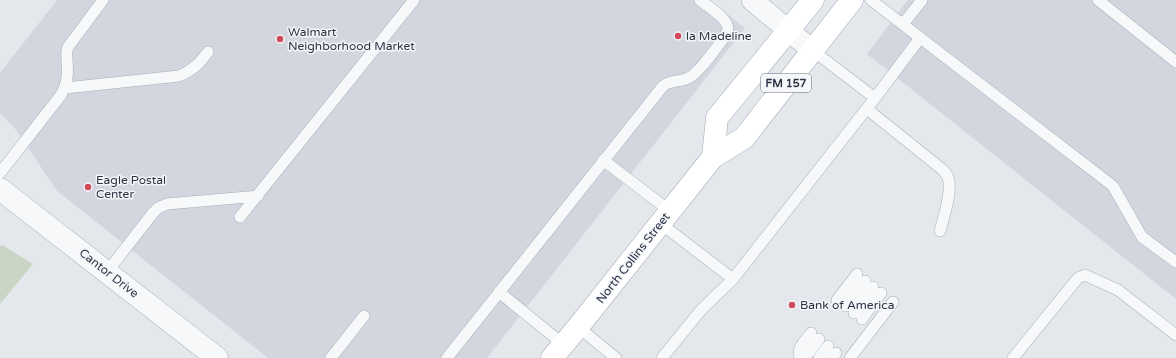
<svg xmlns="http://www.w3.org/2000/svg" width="1176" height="358" font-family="'Varela Round',sans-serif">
	<rect width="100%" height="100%" fill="#e4e7ec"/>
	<path fill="#d2d6de" d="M 57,0 L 710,0 L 745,28 L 487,358 L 268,358 L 57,191 L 16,130 L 0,113 L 0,73 Z
		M 908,0 L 1176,0 L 1176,299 L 867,54 Z"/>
	<path fill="#c9d6c5" d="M 2,245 L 33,264 L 0,304 L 0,246 Z"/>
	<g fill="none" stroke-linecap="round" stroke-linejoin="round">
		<defs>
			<path id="service" d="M 871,0 L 1113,186 L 1142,237 L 1176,262
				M 1098,0 L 1176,62
				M 903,24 L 922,0
				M 812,50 L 875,98
				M 65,88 L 179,76 C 193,70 199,64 208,52
				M 867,109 L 943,170 C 946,173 948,176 949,181 C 951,196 944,216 940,231
				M 603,160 L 670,211
				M 0,173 L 61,95 C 68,83 68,73 67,60 C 67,55 66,51 68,47 L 103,0
				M 240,217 L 414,0
				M 660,223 L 733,279
				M 107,272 L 153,213 L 158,208 L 167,204 L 258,196
				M 499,292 L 563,344
				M 837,300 L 857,274
				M 846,306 L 865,281
				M 854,313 L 873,287
				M 862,319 L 881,293
				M 578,327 L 616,358
				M 331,358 L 364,316
				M 447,358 L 663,86 C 672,79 680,83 690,77 C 700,72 718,45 726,35 C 727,32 729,28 727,25 C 724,16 707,6 700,0
				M 662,358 L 701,310 L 733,279 L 875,98 L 920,38
				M 801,358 C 795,349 806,340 811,333
				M 805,358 L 819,339
				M 819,358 L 828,346
				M 832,358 L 836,353
				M 850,358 L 893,302
				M 1013,358 L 1078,278 L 1085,275 L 1118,290 L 1176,335"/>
			<path id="minor" d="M 752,0 L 812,50"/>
			<path id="tertiary" d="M 0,189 L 217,358"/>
			<path id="primary" d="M 713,157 L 717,118 L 813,0
				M 552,358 L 578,327 L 713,157 L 744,138 L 852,0"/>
		</defs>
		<use href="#service" stroke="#a9aeb7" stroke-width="12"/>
		<use href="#minor" stroke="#a9aeb7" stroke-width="22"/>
		<use href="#tertiary" stroke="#a9aeb7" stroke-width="23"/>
		<use href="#primary" stroke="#a3abb8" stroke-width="23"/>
		<use href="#service" stroke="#f7f8fa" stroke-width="11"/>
		<use href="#minor" stroke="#f7f8fa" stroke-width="21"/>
		<use href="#tertiary" stroke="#f7f8fa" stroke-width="22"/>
		<use href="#primary" stroke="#fff" stroke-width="22"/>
	</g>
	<g fill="#d1495b" stroke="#f4f6f9" stroke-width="1.5">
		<circle cx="678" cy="36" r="4"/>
		<circle cx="280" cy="39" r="4"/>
		<circle cx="88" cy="187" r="4"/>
		<circle cx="792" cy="305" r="4"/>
	</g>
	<g text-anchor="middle" stroke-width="3" stroke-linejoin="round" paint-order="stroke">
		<rect fill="#f4f6f9" stroke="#676e7b" stroke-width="1" x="761" y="74" width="50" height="18" rx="3"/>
		<g font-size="11" font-weight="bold" fill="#2b3445">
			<text x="786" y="87">FM 157</text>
		</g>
		<g font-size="12" fill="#2b3445" stroke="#f4f6f9" text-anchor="start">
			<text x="288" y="36">Walmart<tspan x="288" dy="14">Neighborhood Market</tspan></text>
			<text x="686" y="40">la Madeline</text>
			<text x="96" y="184">Eagle Postal<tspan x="96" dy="14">Center</tspan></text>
			<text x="800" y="309">Bank of America</text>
		</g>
		<g font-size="12" fill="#2b3445" stroke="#f4f6f9">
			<text transform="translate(633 258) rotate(-52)" y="4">North Collins Street</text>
			<text transform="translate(109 273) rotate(38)" y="4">Cantor Drive</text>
		</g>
	</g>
</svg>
